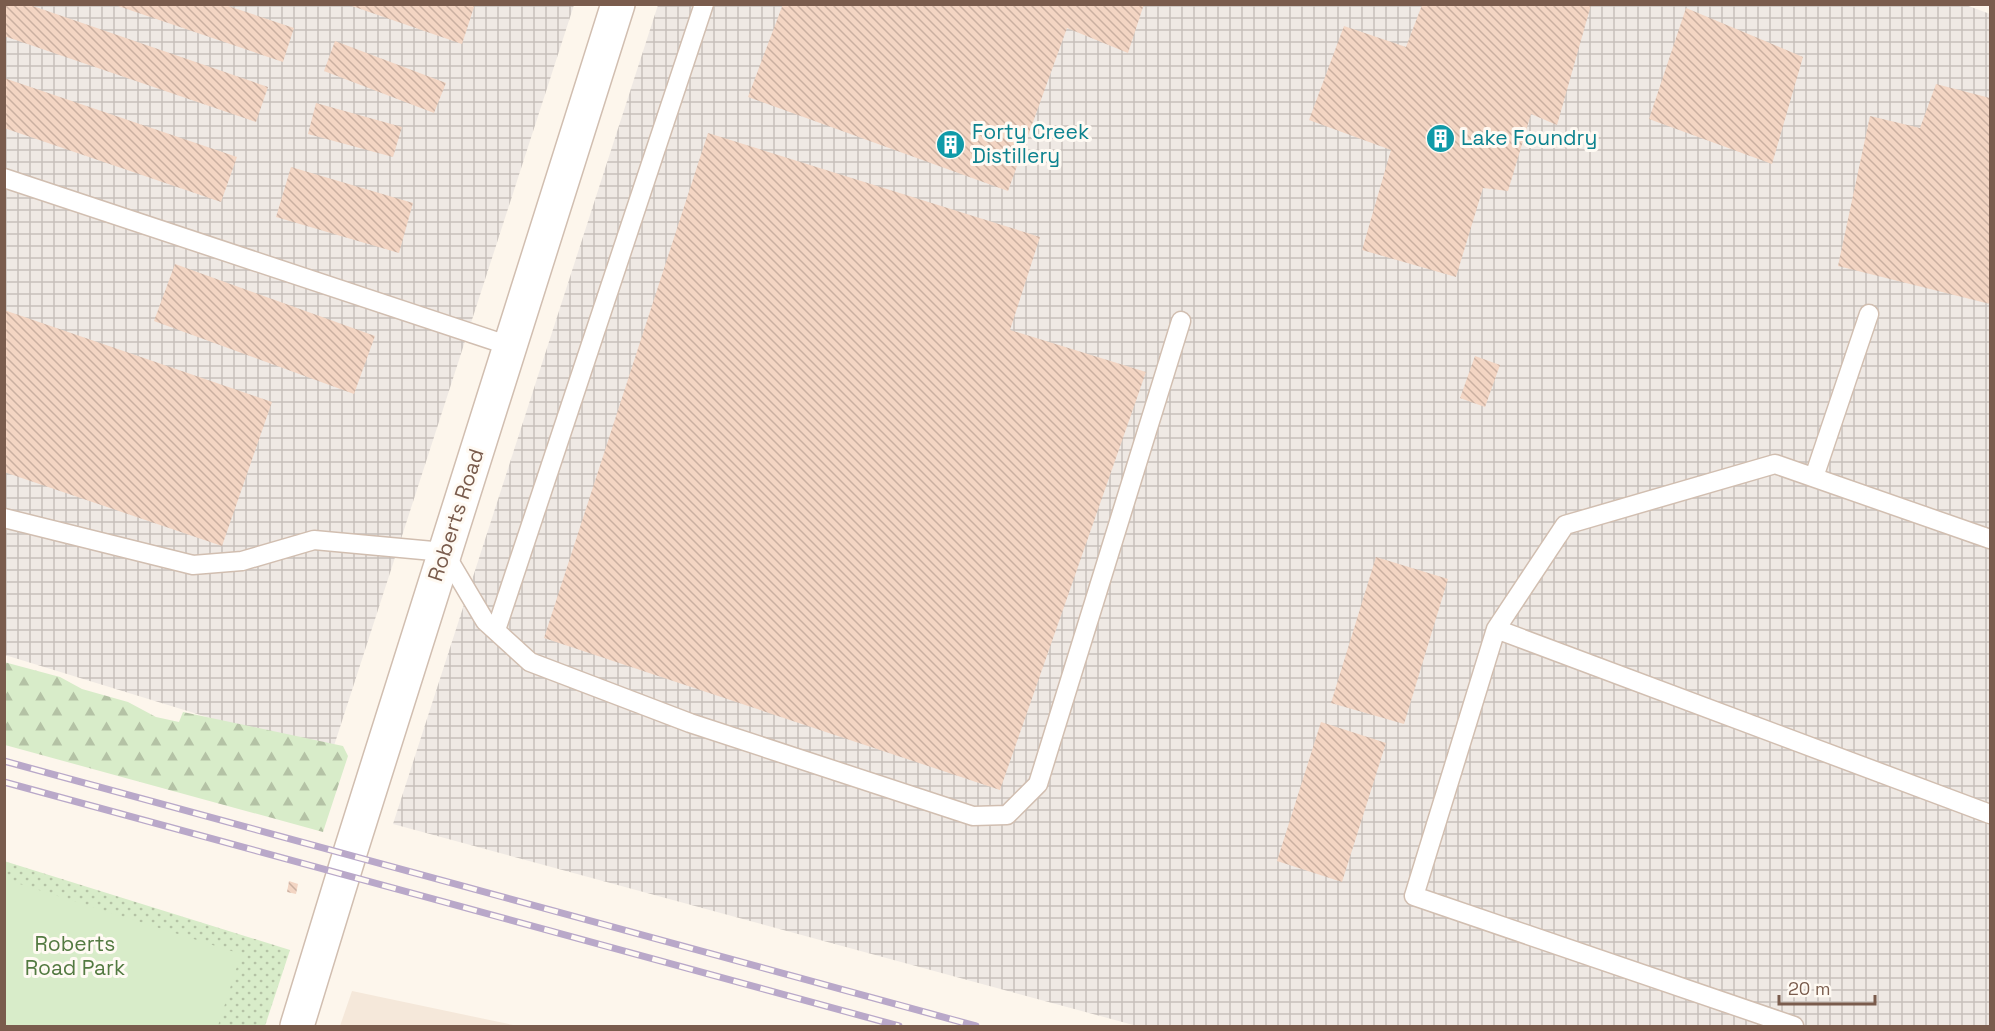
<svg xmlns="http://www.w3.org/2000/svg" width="1995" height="1031" font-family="'Space Grotesk',sans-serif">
	<defs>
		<pattern id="industrial-grid" width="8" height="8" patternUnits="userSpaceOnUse" patternTransform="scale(1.5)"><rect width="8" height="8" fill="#efe9e4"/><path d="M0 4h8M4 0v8" fill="none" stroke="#c7c0bb"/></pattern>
		<pattern id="forest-firs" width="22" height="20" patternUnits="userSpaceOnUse" patternTransform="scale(1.5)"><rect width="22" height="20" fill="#d8ecc9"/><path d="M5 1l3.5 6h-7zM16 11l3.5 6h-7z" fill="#b4c2a5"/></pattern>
		<pattern id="park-dots" width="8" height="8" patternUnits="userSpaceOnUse" patternTransform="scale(1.5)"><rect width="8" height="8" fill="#d8ecc9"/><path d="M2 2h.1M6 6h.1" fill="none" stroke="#b4c2a5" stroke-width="1.8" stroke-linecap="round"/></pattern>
		<pattern id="building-back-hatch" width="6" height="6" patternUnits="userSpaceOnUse" patternTransform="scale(1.5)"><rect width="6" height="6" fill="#f3d5c3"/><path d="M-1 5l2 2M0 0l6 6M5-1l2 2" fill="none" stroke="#cab0a1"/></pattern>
	</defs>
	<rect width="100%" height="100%" fill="#fdf6ec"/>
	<path fill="#f5e8da" d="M 352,991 L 518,1026 L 340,1026 Z"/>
	<path fill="url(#industrial-grid)" d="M 1963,4 L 1990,14 L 1990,1026 L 1137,1026 L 393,824 L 658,5 Z
		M 4,5 L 574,5 L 331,755 L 5,655 Z"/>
	<path fill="url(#forest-firs)" d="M 4,662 L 60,677 L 82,689 L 128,702 L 156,717 L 179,722 L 183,712 L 343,746 L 348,756 L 323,832 L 5,745 Z"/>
	<path fill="url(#park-dots)" d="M 4,861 L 290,950 L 265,1026 L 5,1026 Z"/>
	<path fill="#d8ecc9" d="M 4,879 L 241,954 L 218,1026 L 5,1026 Z"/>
	<path fill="url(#building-back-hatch)" d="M 4,4 L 27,4 L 268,87 L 256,122 L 4,36 Z
		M 112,4 L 222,4 L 294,28 L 283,62 Z
		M 346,4 L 475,4 L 462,44 Z
		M 783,4 L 1144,4 L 1128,53 L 1067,28 L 1008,191 L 748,97 Z
		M 1422,5 L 1591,5 L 1557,125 L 1531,114 L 1508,191 L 1483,188 L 1456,277 L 1362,250 L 1391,150 L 1309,120 L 1344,26 L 1406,47 Z
		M 1686,8 L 1803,57 L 1772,164 L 1649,119 Z
		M 335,41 L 446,83 L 434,113 L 324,71 Z
		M 4,78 L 237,157 L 221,202 L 4,128 Z
		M 1936,84 L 1990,98 L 1990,304 L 1838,266 L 1870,116 L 1920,128 Z
		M 316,103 L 402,127 L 393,157 L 308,134 Z
		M 708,133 L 1040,237 L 1010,330 L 1146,372 L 1000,790 L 544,638 Z
		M 291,167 L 413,203 L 399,253 L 276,217 Z
		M 175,264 L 375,336 L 354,394 L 154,321 Z
		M 4,310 L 272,402 L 222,546 L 4,472 Z
		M 1475,356 L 1500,365 L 1485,407 L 1460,398 Z
		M 1376,557 L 1448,579 L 1404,724 L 1331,703 Z
		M 1321,722 L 1386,743 L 1342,882 L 1277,861 Z
		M 289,881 L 298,884 L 296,894 L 287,892 Z"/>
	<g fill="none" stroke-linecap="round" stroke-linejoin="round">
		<defs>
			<path id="lane" d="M 4,178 L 510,346
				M 1814,477 L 1869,314
				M 4,518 L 193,565 L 242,561 L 314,540 L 444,552 L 485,621 L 530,662 L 690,723 L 973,816 L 1007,815 L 1038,784 L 1181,321
				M 1496,629 L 1990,814
				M 496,630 L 704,4
				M 1794,1026 L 1414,896 L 1496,629 L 1565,525 L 1775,464 L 1990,539"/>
			<path id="street" d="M 297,1026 L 349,856 L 618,4"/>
		</defs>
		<use href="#lane" stroke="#d1beb0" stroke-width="21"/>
		<use href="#street" stroke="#d1beb0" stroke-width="36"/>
		<use href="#lane" stroke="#fff" stroke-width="18"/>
		<use href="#street" stroke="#fff" stroke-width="33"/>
		<defs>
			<path id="rail" d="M 4,761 L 976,1026
				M 4,782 L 899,1026"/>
		</defs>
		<use href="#rail" stroke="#b9a8c9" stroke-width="7"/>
		<use href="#rail" stroke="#fffaf3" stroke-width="4.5" stroke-dasharray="14" stroke-linecap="butt"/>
	</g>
	<defs>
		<symbol id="building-disc" viewBox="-11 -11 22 22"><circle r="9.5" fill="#0f9aa8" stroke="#fffaf3"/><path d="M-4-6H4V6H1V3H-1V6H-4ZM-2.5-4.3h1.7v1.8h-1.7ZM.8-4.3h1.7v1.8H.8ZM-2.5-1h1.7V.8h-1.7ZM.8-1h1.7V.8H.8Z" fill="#fff"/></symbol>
	</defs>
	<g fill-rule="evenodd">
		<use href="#building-disc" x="1424" y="122" width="33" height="33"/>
		<use href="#building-disc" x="934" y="128" width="33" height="33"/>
	</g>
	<g text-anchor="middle" stroke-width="6" stroke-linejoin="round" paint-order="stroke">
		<g font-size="21" fill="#0d838f" stroke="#fffaf3" text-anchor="start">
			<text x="972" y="139">Forty Creek<tspan x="972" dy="24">Distillery</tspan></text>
			<text x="1461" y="145">Lake Foundry</text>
		</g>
		<g font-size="21" fill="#7a5c4d" stroke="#fffaf3">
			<text transform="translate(456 515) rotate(-72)" y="7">Roberts Road</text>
		</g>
		<g font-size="21" fill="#537a41" stroke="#fffaf3">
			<text x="75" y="951">Roberts<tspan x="75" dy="24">Road Park</tspan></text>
		</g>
	</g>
	<rect width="1995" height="1031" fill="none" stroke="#7a5c4d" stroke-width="12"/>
	<path d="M1779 995v9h96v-9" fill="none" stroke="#7a5c4d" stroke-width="3"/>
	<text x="1788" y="995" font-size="18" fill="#7a5c4d" stroke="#fffaf3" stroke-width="4.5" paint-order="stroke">20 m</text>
</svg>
